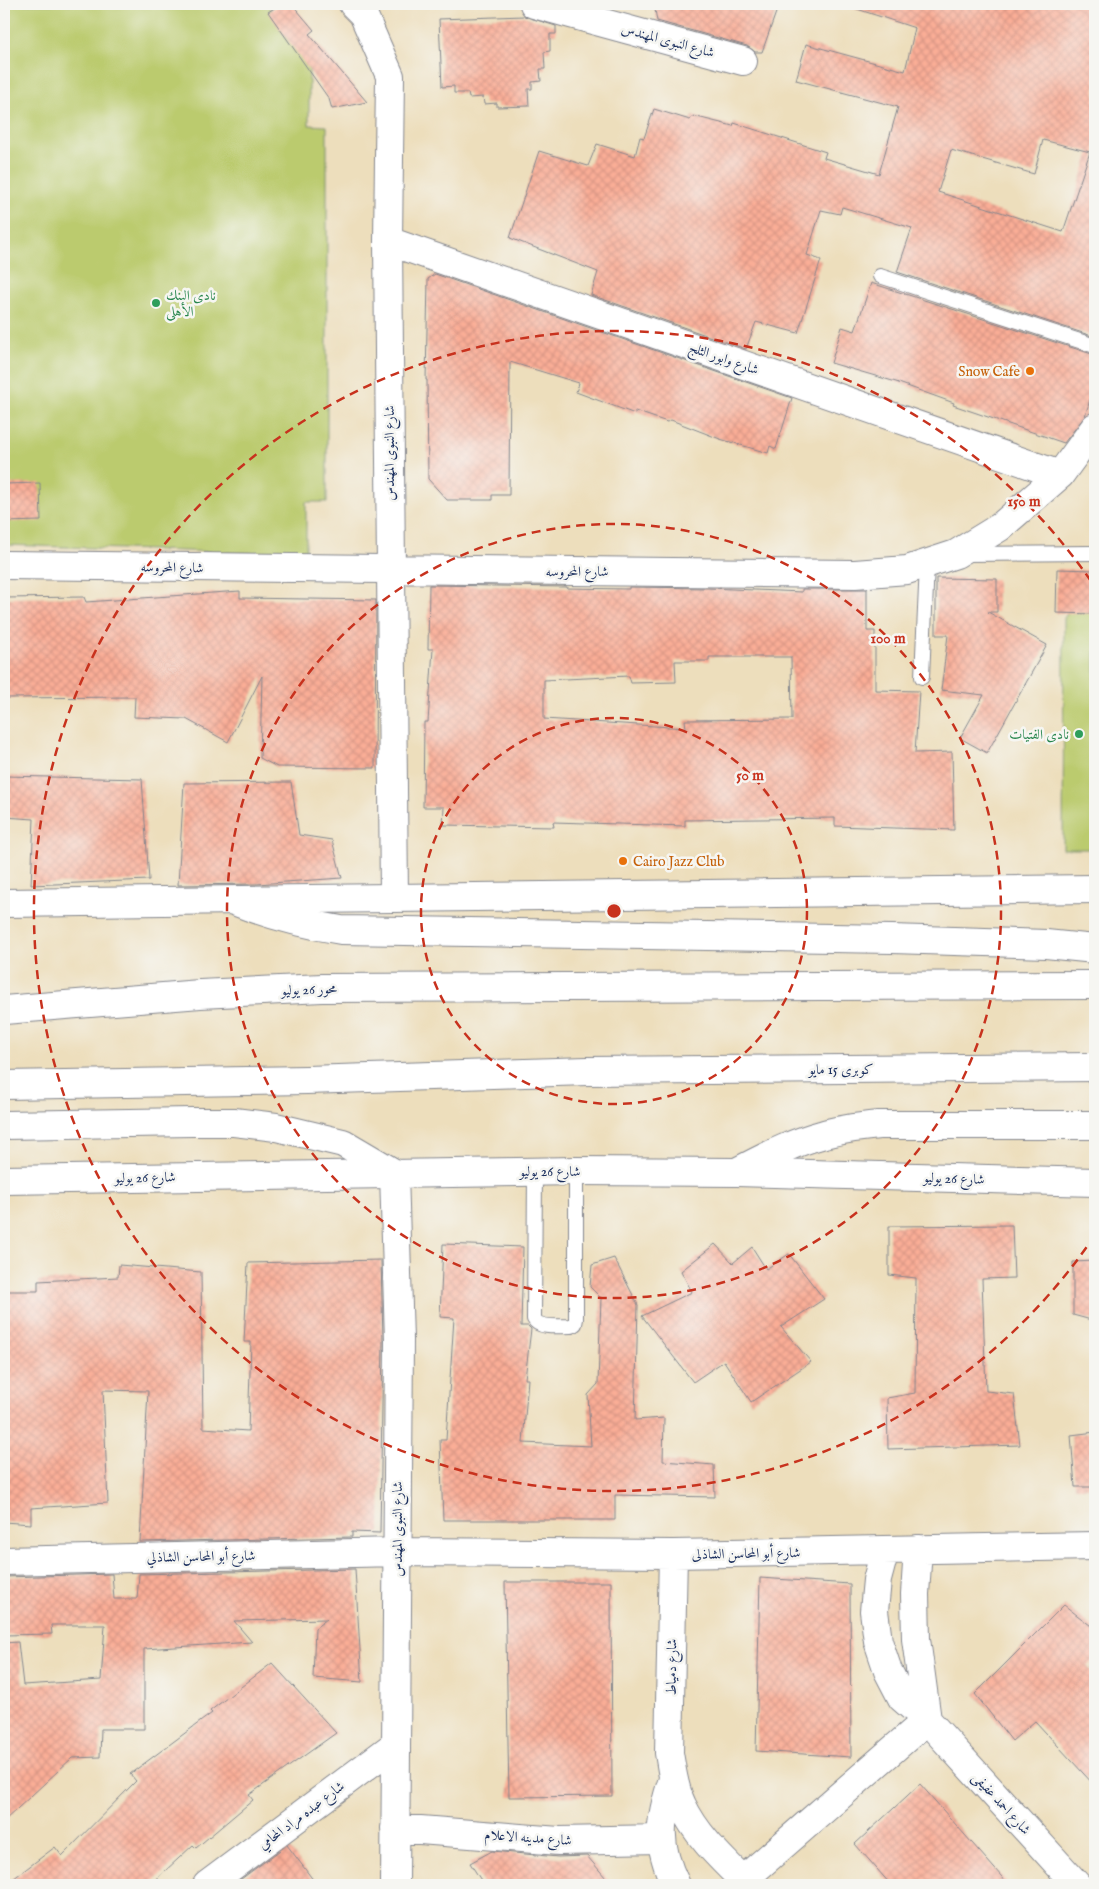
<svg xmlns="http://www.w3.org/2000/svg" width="1099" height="1889" font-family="'IM FELL English',Amiri,serif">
	<defs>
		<pattern id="building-cross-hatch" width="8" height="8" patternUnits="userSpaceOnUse" patternTransform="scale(1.25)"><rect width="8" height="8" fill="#faad96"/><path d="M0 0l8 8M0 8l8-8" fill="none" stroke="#d69584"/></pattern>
	</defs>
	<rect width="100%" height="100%" fill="#f6f6f2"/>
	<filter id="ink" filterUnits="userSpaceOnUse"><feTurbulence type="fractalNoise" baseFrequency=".02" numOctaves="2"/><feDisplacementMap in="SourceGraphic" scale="10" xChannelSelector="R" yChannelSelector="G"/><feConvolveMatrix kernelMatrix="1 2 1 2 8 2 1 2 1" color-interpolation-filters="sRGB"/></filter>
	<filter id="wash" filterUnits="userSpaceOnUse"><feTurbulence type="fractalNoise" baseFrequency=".0096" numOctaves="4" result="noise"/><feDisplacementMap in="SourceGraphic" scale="20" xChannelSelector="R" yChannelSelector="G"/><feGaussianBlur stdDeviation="1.12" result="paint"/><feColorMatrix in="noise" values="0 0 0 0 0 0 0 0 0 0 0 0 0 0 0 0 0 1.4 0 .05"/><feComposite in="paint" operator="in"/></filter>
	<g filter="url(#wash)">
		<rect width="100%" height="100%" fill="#eddebc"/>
		<path fill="#bbcb6e" stroke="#6b7d66" d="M 4,4 L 267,4 L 309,61 L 309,125 L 327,126 L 327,502 L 306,502 L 306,555 L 4,545 Z
			M 1095,576 L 1095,849 L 1063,849 L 1064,618 Z"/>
		<g id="blocks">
			<path fill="url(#building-cross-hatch)" fill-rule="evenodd" d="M 281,4 L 292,4 L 314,30 L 309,34 L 367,102 L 332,109 L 329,99 L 268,12 Z
				M 654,4 L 779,4 L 762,52 L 755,52 L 747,46 L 657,21 Z
				M 854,4 L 1095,4 L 1095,337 L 897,272 L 912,228 L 842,207 L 840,214 L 821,210 L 807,255 L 821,260 L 798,333 L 756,322 L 746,349 L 591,295 L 598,272 L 510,238 L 539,151 L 588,166 L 597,144 L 635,156 L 640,137 L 644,138 L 654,109 L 690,120 L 693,116 L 733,126 L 734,123 L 826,152 L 824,158 L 879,174 L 898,107 L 796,80 L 806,44 L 905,71 L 915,28 L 854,8 ZM 1043,140 L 1090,152 L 1063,232 L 938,192 L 951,150 L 1034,174 Z
				M 524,16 L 556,26 L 556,34 L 550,34 L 550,51 L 544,52 L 545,69 L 540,69 L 541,81 L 532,82 L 532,89 L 528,89 L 529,106 L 497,107 L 497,103 L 484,104 L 483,97 L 469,98 L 468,93 L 454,93 L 454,86 L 442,87 L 439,19 Z
				M 435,274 L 792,398 L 776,449 L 770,446 L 768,453 L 720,439 L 671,420 L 667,422 L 635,411 L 635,414 L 576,392 L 579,383 L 510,362 L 509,495 L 492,495 L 492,500 L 447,500 L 428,479 L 427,380 L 426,380 L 428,279 Z
				M 871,283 L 1095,355 L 1095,384 L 1085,416 L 1064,443 L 953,405 L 954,403 L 896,382 L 831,363 L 842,327 L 855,331 Z
				M 40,483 L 41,521 L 4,522 L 4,484 Z
				M 1057,569 L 1095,570 L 1095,614 L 1056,613 Z
				M 936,578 L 997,579 L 997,612 L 988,612 L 1047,645 L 987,753 L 960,738 L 984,695 L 941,690 L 948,635 L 936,635 Z
				M 429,585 L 567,587 L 567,588 L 629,589 L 629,587 L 708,588 L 802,592 L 802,589 L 867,589 L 867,631 L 875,631 L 875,690 L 919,691 L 915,753 L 952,752 L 954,830 L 835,826 L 835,818 L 685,820 L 685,826 L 553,822 L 554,827 L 443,825 L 444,807 L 423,807 L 424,722 L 428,722 L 433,649 L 428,649 ZM 709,657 L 791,657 L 792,719 L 685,720 L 686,728 L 544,719 L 544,680 L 629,676 L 631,683 L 676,682 L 675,661 L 709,661 Z
				M 240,591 L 240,598 L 376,600 L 375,768 L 277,767 L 260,758 L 262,676 L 228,742 L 186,719 L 134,717 L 135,697 L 4,698 L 4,598 L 84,597 L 86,602 Z
				M 4,776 L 142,779 L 149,880 L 31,885 L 34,819 L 4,817 Z
				M 291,782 L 299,835 L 332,840 L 342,878 L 257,884 L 178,885 L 184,783 Z
				M 1012,1225 L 1014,1278 L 982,1279 L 986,1391 L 1014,1394 L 1020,1445 L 888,1449 L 887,1398 L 915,1393 L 916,1278 L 889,1275 L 889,1226 Z
				M 443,1244 L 523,1247 L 521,1326 L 528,1326 L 531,1329 L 525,1379 L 528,1379 L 523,1443 L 591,1446 L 588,1395 L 598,1384 L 601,1298 L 590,1287 L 592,1265 L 614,1258 L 638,1305 L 635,1420 L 664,1418 L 663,1461 L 714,1465 L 715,1497 L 615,1495 L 615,1520 L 443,1520 L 440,1440 L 446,1440 L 454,1318 L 440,1317 Z
				M 715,1244 L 733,1263 L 752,1247 L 766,1269 L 789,1254 L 824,1299 L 781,1327 L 811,1362 L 751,1402 L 724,1361 L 693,1382 L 642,1316 L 692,1292 L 681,1271 Z
				M 381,1260 L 383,1340 L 380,1533 L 352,1532 L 352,1537 L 140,1542 L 148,1391 L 103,1390 L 108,1503 L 31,1508 L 31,1524 L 4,1522 L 4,1291 L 38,1291 L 38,1281 L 118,1277 L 119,1265 L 201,1272 L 203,1428 L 248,1431 L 251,1342 L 244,1342 L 248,1263 Z
				M 1095,1261 L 1095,1321 L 1073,1315 L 1073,1262 Z
				M 1095,1432 L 1095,1487 L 1075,1487 L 1071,1435 Z
				M 355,1569 L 362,1682 L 313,1678 L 315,1628 L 327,1619 L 234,1621 L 252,1642 L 144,1649 L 144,1729 L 101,1729 L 100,1757 L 72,1758 L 4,1821 L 4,1643 L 18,1642 L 23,1685 L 101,1680 L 105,1625 L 51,1625 L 52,1634 L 4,1635 L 4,1577 L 112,1574 L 114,1599 L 137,1599 L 139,1574 Z
				M 760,1578 L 850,1584 L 851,1757 L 756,1751 Z
				M 505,1582 L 611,1582 L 612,1796 L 509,1797 Z
				M 1064,1605 L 1095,1629 L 1095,1657 L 1088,1667 L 1095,1675 L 1095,1786 L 1035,1721 L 1012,1741 L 975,1694 Z
				M 272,1663 L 336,1733 L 249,1795 L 253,1800 L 196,1848 L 193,1845 L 150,1885 L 5,1885 L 55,1847 L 62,1856 L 136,1781 L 130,1774 L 212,1713 L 210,1711 Z
				M 920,1784 L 1009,1885 L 891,1885 L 855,1844 Z
				M 287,1845 L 317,1885 L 233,1885 Z
				M 492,1851 L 558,1857 L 587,1856 L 612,1885 L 484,1885 L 470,1863 Z"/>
		</g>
	</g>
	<g filter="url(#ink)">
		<use href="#blocks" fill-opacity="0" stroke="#84868d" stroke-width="1"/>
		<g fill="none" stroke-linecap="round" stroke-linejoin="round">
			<defs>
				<path id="lane" d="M 880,276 L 1095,346
					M 964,554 L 1095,553
					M 922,677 L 927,564
					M 535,1171 L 534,1319 C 539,1329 560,1326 571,1326 L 575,1324 L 576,1319 L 576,1171"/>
				<path id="street" d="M 353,4 L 363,14 L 390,76 L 388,241 L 394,898
					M 534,4 L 743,61
					M 388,241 L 1060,475
					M 4,565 L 855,574 L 907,570 L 956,554 L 1000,527 L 1060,475 L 1095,427
					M 394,1173 L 399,1340 L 395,1885
					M 918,1549 L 915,1594 L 916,1639 L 927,1720
					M 885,1550 L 877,1580 L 874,1611 L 878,1641 L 888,1671 L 902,1698 L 927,1720 L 1077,1885
					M 673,1554 L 669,1753 C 672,1770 674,1789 682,1805 C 697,1837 724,1861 748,1885
					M 4,1561 L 397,1552 L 673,1554 L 1095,1546
					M 673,1779 C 659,1820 656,1845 676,1885
					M 395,1828 L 559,1841 L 661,1839
					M 743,1880 L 927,1720
					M 207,1885 L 396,1744"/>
				<path id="secondary" d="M 4,903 L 1095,889
					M 4,1180 L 576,1171 L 736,1172 L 1095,1182"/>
				<path id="highway" d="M 234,901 C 269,915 304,924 341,930 L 892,939 L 1046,944 L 1095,949
					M 4,1010 L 200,994 L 322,988 L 1095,985
					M 4,1085 L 307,1080 L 587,1071 L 1095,1067
					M 4,1125 L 192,1122 L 234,1122 L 276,1127 L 343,1143 L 394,1173
					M 736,1172 C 764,1158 791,1143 821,1135 C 840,1129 859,1127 879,1125 L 1095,1125"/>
			</defs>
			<use href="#lane" stroke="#84868d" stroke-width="16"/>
			<use href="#street" stroke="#84868d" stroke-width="30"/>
			<use href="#secondary" stroke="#84868d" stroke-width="30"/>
			<use href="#highway" stroke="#84868d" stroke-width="30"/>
			<use href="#lane" stroke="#fff" stroke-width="14"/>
			<use href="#street" stroke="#fff" stroke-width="28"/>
			<use href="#secondary" stroke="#fff" stroke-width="28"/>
			<use href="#highway" stroke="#fff" stroke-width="28"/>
		</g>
	</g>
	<g fill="none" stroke="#c8321e" stroke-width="2.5" stroke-dasharray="9 6">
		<circle cx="614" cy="911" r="193"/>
		<circle cx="614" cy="911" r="387"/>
		<path d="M1095 1235A580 580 0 1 1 1095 587"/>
	</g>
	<g fill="#2e9e5b" stroke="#f6f6f2" stroke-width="2">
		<circle cx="156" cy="303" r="5"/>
		<circle cx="1079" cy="734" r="5"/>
	</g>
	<g fill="#e8710a" stroke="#f6f6f2" stroke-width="2">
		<circle cx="1030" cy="371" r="5"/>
		<circle cx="623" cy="861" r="5"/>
	</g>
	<g text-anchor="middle" stroke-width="5" stroke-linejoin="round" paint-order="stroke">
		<g font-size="14" fill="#1b2f5e" stroke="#f6f6f2">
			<text transform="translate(668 40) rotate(15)" y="5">شارع النبوى المهندس</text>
			<text transform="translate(724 358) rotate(19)" y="5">شارع وابور الثلج</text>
			<text transform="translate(389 453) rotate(-90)" y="5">شارع النبوى المهندس</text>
			<text transform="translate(172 567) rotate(1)" y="5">شارع المحروسه</text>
			<text x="577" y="576">شارع المحروسه</text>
			<text transform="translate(309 989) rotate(-2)" y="5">محور 26 يوليو</text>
			<text x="841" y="1074">كوبرى 15 مايو</text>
			<text x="550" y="1176">شارع 26 يوليو</text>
			<text transform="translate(145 1177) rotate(-1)" y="5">شارع 26 يوليو</text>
			<text transform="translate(954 1178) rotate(2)" y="5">شارع 26 يوليو</text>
			<text transform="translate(397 1529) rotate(-90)" y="5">شارع النبوى المهندس</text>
			<text transform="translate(746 1553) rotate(-1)" y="5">شارع أبو المحاسن الشاذلى</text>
			<text transform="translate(201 1556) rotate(-1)" y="5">شارع أبو المحاسن الشاذلي</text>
			<text transform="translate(671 1667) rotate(-89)" y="5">شارع دمياط</text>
			<text transform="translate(1002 1803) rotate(48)" y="5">شارع احمد عفيفى</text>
			<text transform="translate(301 1815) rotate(-37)" y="5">شارع عبده مراد المحامي</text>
			<text transform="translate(528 1837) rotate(4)" y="5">شارع مدينه الاعلام</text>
		</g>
		<g font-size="14" fill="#27864d" stroke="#f6f6f2" text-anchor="start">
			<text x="166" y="300">نادى البنك<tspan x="166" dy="16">الأهلى</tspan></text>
			<text x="1069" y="739" text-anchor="end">نادى الفتيات</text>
		</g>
		<g font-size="14" fill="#c56008" stroke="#f6f6f2" text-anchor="end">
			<text x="1020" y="376">Snow Cafe</text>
			<text x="633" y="866" text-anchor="start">Cairo Jazz Club</text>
		</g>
	</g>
	<circle cx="614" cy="911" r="8" fill="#c8321e" stroke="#f6f6f2" stroke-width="2.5"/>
	<g font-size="15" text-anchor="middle" font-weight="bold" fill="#c8321e" stroke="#f6f6f2" stroke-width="5" stroke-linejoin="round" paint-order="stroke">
		<text x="1024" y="506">150 m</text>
		<text x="888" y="643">100 m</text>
		<text x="750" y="780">50 m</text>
	</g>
	<rect width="1099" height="1889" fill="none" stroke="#f6f6f2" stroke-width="20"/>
</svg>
